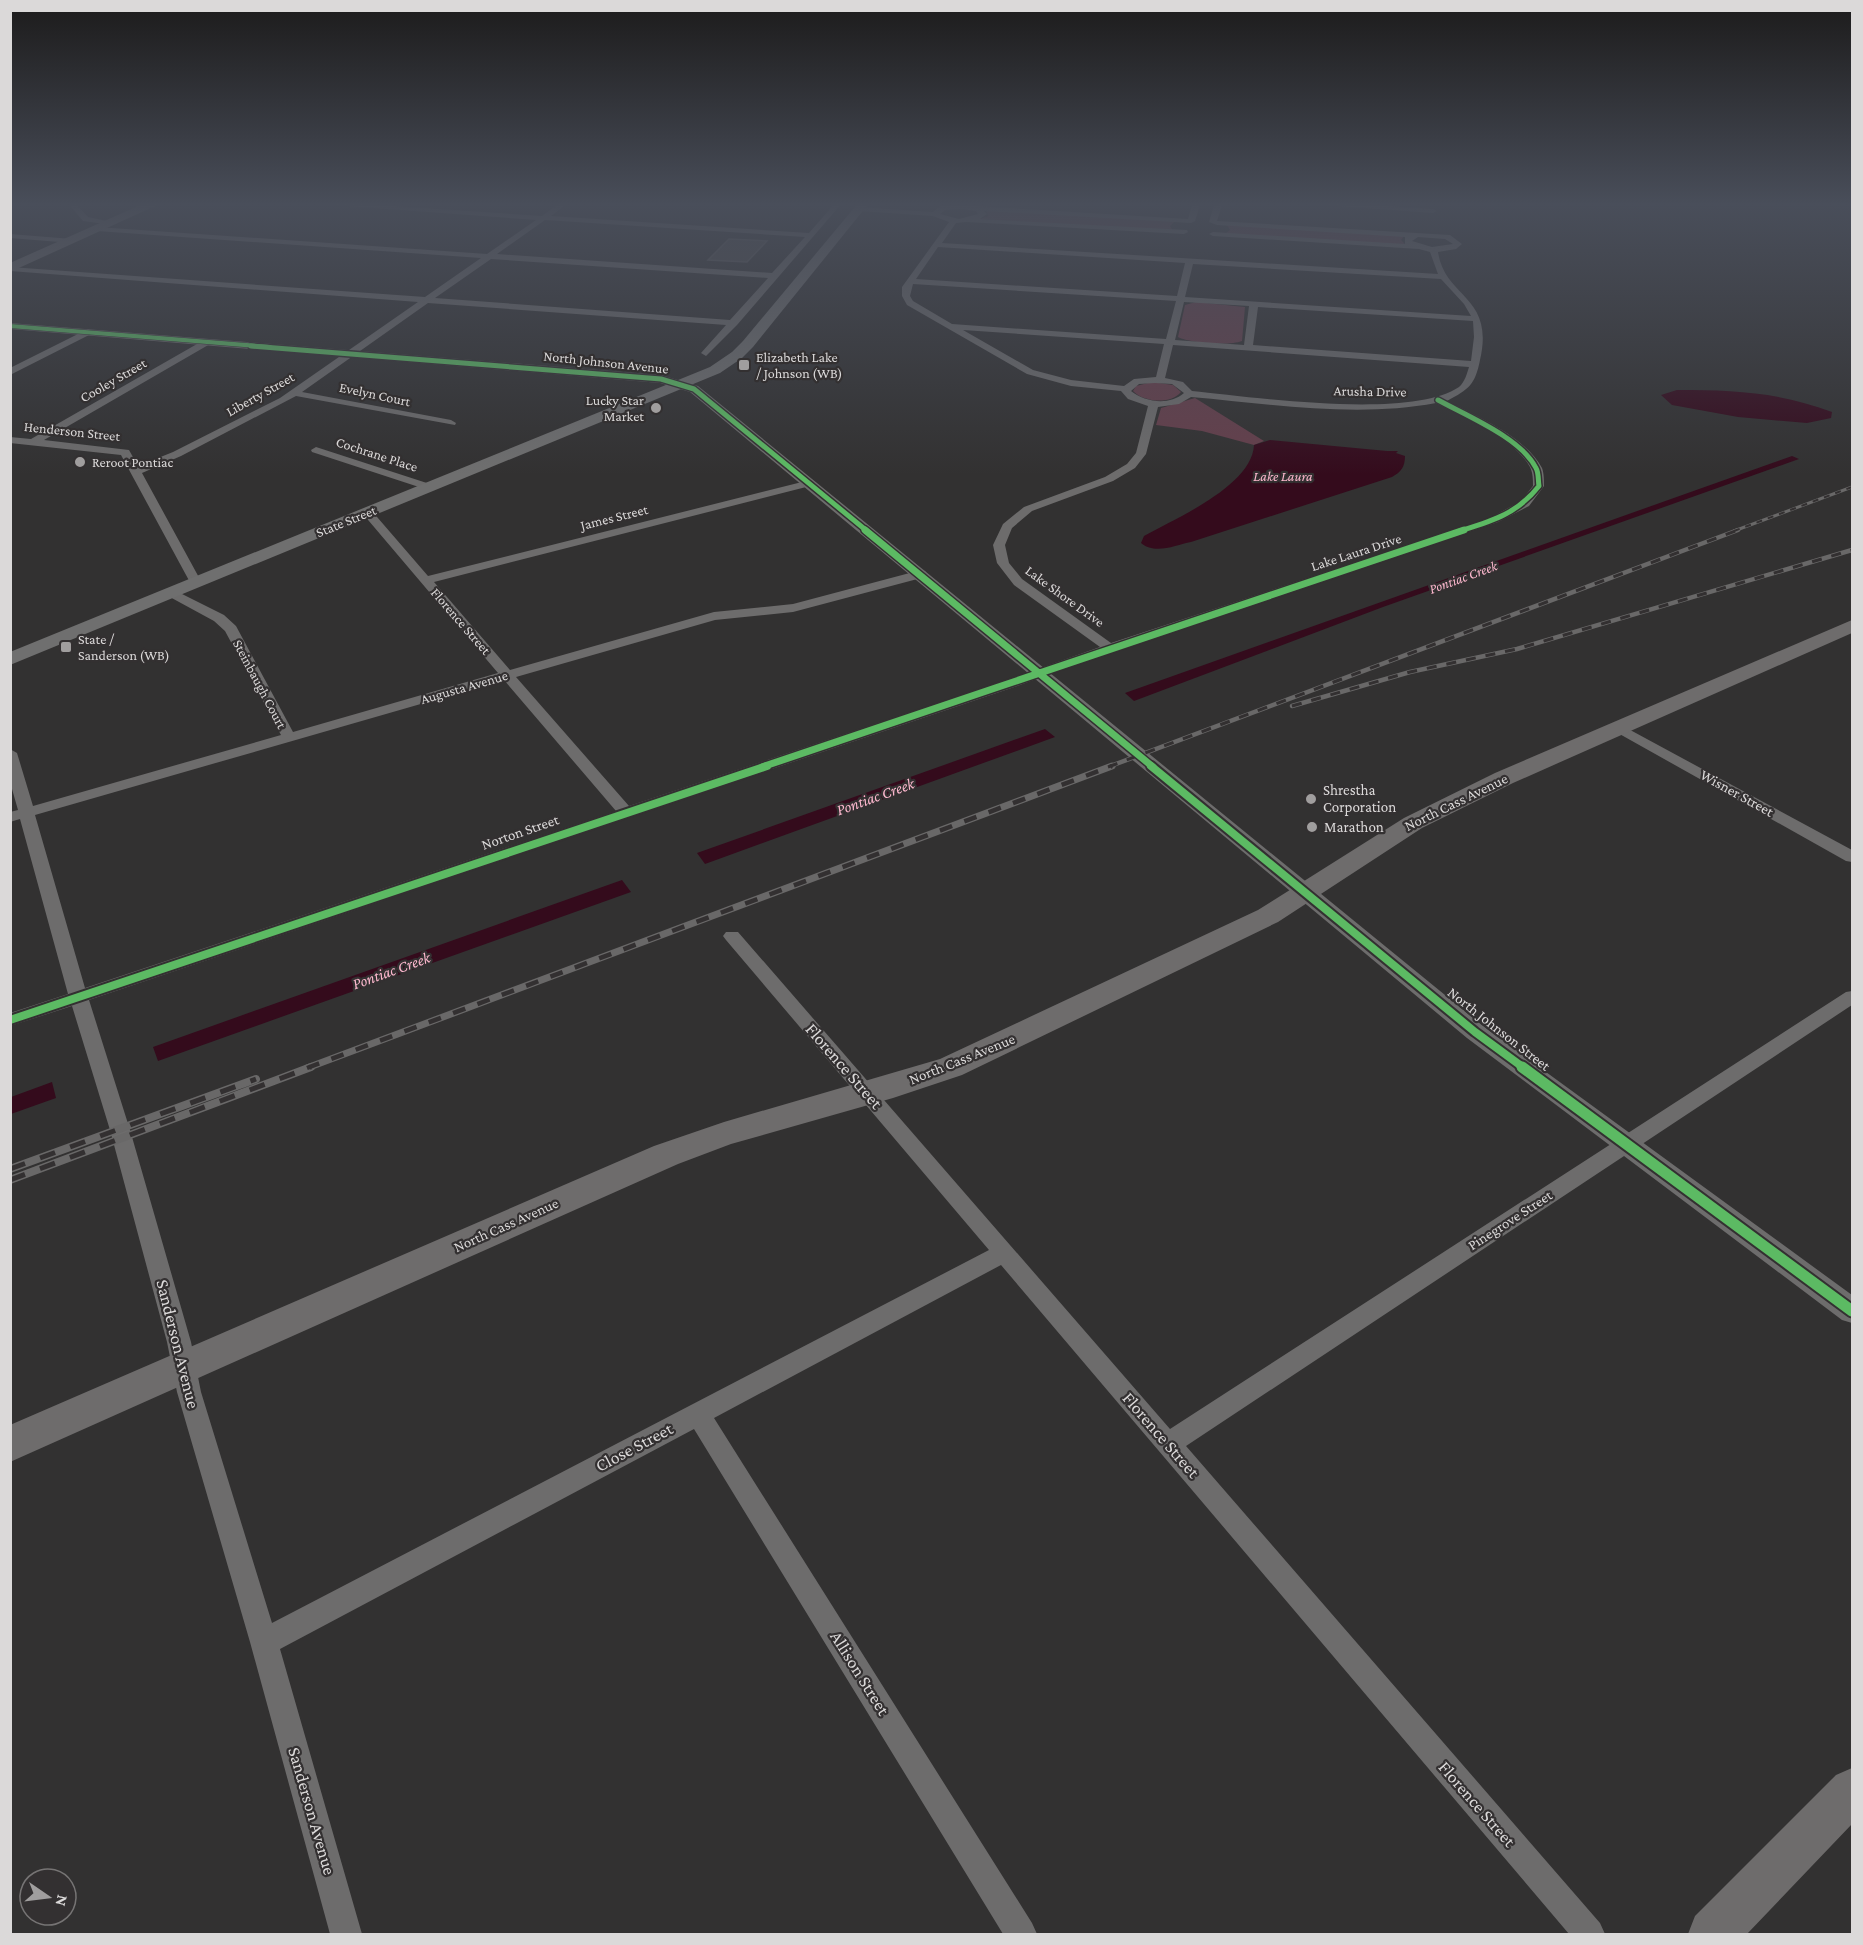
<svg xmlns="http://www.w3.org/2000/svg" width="1863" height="1945" font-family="'Crimson Pro',serif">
	<rect width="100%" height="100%" fill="#323131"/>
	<path fill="#653f4b" d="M 986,210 L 1175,221 L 1170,226 L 1173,231 L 980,219 L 988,216 Z
		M 1227,225 L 1405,235 L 1401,240 L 1406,245 L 1225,234 L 1230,230 Z
		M 1196,302 L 1245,307 L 1242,341 C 1230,346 1189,343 1178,337 L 1185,305 Z
		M 1152,382 L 1173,385 L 1181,392 C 1171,405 1143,402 1133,391 L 1136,386 Z
		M 1195,398 L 1264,441 L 1254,445 L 1202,431 L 1156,425 L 1161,408 Z"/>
	<path fill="#340b1c" d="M 1677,390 C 1733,390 1779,392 1832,412 L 1831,418 L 1807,423 L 1738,417 L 1672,405 L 1661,395 Z
		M 1270,440 L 1387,451 L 1398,451 L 1396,453 L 1405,456 C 1405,467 1401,472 1392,477 L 1191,542 C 1176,545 1155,555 1141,543 L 1144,536 C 1176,518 1252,486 1254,445 Z
		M 1792,456 L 1799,459 L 1383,607 L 1134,701 L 1125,693 Z
		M 1045,729 L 1055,737 L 705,864 L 697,853 Z
		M 622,880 L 631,892 L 158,1061 L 153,1047 Z
		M 52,1082 L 56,1098 L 11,1114 L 11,1097 Z"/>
	<path fill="#4c4a4a" stroke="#5b595a" stroke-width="1.5" d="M 729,239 L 767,241 L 747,262 L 708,260 Z"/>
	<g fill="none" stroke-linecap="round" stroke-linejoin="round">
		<path fill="#6d6c6c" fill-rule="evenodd" d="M 67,202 L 74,202 L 88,217 L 116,223 L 112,225 L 83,221 Z
			M 292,202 L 333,202 L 542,216 L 561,202 L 569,202 L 551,216 L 809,233 L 836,202 L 843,202 L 737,325 L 706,356 L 701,353 L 726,325 L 428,303 L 302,392 L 451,420 L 456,423 L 455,425 L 296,396 L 181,456 L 142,473 L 202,583 L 196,587 L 192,586 L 121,455 L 10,443 L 10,437 L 31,439 L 204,340 L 210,340 L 210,344 L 44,440 L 129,450 L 138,466 L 173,452 L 280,398 L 418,302 L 10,271 L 10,267 L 425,297 L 481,258 L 97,231 L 93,229 L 97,227 L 487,254 L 536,220 ZM 545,220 L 805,237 L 772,273 L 497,254 ZM 491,259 L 768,278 L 730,320 L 435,298 Z
			M 1193,202 L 1201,202 L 1195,221 L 1191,223 L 984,211 L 987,214 L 980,219 L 1187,230 L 1188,232 L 1184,234 L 966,222 L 956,223 L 942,243 L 1438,274 L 1430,252 L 1419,249 L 1213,236 L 1209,234 L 1213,232 L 1405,244 L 1405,237 L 1217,225 L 1209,222 L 1215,202 L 1223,202 L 1217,221 L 1450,235 L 1462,244 L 1456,249 L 1438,252 C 1445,299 1495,295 1480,360 C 1475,385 1469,389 1447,401 C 1476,416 1526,437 1542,468 C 1544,473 1544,481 1544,486 L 1529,506 L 1498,522 L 1084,661 L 1020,685 L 89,1000 L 130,1130 L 191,1342 L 201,1392 L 272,1623 L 989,1250 L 726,940 L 723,936 L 726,932 L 738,932 L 1170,1429 L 1846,992 L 1852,991 L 1852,1005 L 1186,1446 L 1600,1923 L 1605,1934 L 1569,1934 L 1001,1265 L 714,1418 L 1032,1923 L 1037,1934 L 1003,1934 L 694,1429 L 280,1649 L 362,1934 L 330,1934 L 250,1642 L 177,1392 L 167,1342 L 110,1130 L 72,1006 L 10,1026 L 10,1013 L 68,994 L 20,819 L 10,822 L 10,812 L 18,810 L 10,782 L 10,749 L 17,753 L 33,806 L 281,735 L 225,631 L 214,621 L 168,596 L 166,593 L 168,590 L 172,589 L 224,615 L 236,626 L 293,732 L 498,673 L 363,514 L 361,512 L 367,509 L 371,510 L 428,576 L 810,480 L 816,483 L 814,485 L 434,582 L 510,670 L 714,612 L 793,604 L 921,570 L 925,571 L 927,574 L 925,577 L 793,612 L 715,620 L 516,677 L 629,806 L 1010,679 L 1100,647 L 1014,585 L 997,563 L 993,545 L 1003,524 L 1024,507 L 1105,477 L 1127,464 L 1136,453 L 1148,406 L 1128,399 L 1121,391 L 1071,386 L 1027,374 L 907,305 L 902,296 L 902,287 L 949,222 L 933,216 L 859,211 L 855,209 L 859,207 L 933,212 L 940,206 L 960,205 L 1188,219 ZM 960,209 L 976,211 L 978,214 L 959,219 L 940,214 L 945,210 ZM 1418,237 L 1445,239 L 1453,244 L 1432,247 L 1412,241 ZM 938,247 L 1185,263 L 1177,296 L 916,279 ZM 1193,264 L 1441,279 L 1464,304 L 1471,316 L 1185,297 ZM 913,284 L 1176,301 L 1166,339 L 952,324 L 913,301 L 910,296 ZM 1184,302 L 1249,306 L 1244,345 L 1175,340 ZM 1258,307 L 1473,321 L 1474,337 L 1471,361 L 1253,345 ZM 963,330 L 1164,344 L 1156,377 L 1134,379 L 1124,386 L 1071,380 L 1033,370 ZM 1173,345 L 1469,367 C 1467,373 1465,382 1459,387 C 1411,420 1252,397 1192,391 L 1183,382 L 1165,378 ZM 1155,383 L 1172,384 L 1184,393 C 1169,406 1145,402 1131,391 L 1139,384 ZM 1191,397 C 1272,404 1356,418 1436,403 C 1465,418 1514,438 1530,467 C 1533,473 1533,480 1533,486 L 1521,501 L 1490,518 L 1111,643 L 1022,579 L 1009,563 L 1005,545 L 1012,528 L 1032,511 L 1113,481 L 1135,468 L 1146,454 L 1158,407 L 1179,404 ZM 504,680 L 616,811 L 85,988 L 35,815 Z
			M 1282,202 L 1325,202 L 1433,209 L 1437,211 L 1433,213 Z
			M 10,234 L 72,239 L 76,241 L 72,243 L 10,238 Z
			M 88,329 L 93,332 L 91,334 L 10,375 L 10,368 Z
			M 316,447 L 433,485 L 435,487 L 429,490 L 425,489 L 312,452 L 311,450 Z
			M 1621,725 L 1852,850 L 1852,862 L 1846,861 L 1616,732 L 1614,729 L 1616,726 Z"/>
		<path fill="#6d6c6c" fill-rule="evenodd" d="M 10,323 L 661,375 L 698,386 L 1483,1026 L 1852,1295 L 1852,1323 L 1842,1320 L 1467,1038 L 690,392 L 660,383 L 10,329 Z"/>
		<path fill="#6f6f6f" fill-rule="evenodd" d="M 859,202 L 870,202 L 753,347 L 742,358 L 720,373 L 10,665 L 10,652 L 710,367 L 732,352 L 743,341 Z"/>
		<path fill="#6e6c6c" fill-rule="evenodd" d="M 1852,620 L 1852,633 L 1513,783 L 1422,828 L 1278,922 L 962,1075 L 893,1098 L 731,1144 L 678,1164 L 10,1462 L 10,1425 L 654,1146 L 724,1122 L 940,1059 L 1258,910 L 1404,818 L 1495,773 Z
			M 1852,1768 L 1852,1824 L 1747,1934 L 1688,1934 L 1695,1916 L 1836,1775 Z"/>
		<path fill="#6c6a6a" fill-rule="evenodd" d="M 147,202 L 164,202 L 10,272 L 10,263 Z"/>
		<defs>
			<path id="rail-far3" d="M 1734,531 L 1852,487"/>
			<path id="rail-far2" d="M 1292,706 L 1410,672 L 1517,649 L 1852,550
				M 1108,767 L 1738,530"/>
			<path id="rail-far1" d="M 307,1068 L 1112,766"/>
			<path id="rail" d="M 10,1169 L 256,1079
				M 10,1180 L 311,1067"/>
		</defs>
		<use href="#rail-far3" stroke="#696868" stroke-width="3"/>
		<use href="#rail-far2" stroke="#696868" stroke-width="4.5"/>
		<use href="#rail-far1" stroke="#696868" stroke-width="7"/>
		<use href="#rail" stroke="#696868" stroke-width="8"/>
		<use href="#rail-far3" stroke="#333031" stroke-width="2" stroke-dasharray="6" stroke-linecap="butt"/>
		<use href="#rail-far2" stroke="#333031" stroke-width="3" stroke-dasharray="10" stroke-linecap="butt"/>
		<use href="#rail-far1" stroke="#333031" stroke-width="4.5" stroke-dasharray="13" stroke-linecap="butt"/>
		<use href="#rail" stroke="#333031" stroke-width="5" stroke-dasharray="16" stroke-linecap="butt"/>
		<defs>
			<path id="cycleway-far4" d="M 10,326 L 270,347"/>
			<path id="cycleway-far3" d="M 251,346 L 661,379 L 694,389 L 867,531
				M 1438,400 C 1467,416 1521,438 1536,468 C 1539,473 1538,481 1539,486 C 1517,514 1492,521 1460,531"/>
			<path id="cycleway-far2" d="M 865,530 L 1153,767
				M 762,767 C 996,688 1230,608 1464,530"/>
			<path id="cycleway-far1" d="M 1151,766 L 1475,1032 L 1524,1068
				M 10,1020 L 767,766"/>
			<path id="cycleway" d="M 1522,1067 L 1852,1311"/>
		</defs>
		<use href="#cycleway-far4" stroke="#333031" stroke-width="5"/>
		<use href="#cycleway-far3" stroke="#333031" stroke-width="8"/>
		<use href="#cycleway-far2" stroke="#333031" stroke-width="10"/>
		<use href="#cycleway-far1" stroke="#333031" stroke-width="12"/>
		<use href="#cycleway" stroke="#333031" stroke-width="15"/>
		<use href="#cycleway-far4" stroke="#5cba63" stroke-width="4"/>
		<use href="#cycleway-far3" stroke="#5cba63" stroke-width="5"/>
		<use href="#cycleway-far2" stroke="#5cba63" stroke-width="7"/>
		<use href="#cycleway-far1" stroke="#5cba63" stroke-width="8"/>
		<use href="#cycleway" stroke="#5cba63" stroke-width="11"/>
	</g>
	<linearGradient id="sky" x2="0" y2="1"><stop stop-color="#1c1b1b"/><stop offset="0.43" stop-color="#494e5a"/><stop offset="1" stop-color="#494e5a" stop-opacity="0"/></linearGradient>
	<rect width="1863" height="475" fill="url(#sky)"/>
	<g fill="#a09e9e" stroke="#333031" stroke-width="2">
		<rect x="738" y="359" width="12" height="12" rx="3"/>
		<circle cx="656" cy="408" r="6"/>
		<circle cx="80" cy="462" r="6"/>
		<rect x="60" y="641" width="12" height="12" rx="3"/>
		<circle cx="1311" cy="799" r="6"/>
		<circle cx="1312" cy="827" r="6"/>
	</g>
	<g text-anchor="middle" stroke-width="4.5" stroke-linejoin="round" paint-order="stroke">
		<g font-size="14" fill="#dbd9d9" stroke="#333031" text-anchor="start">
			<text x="756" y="362">Elizabeth Lake<tspan x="756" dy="16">/ Johnson (WB)</tspan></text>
			<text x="644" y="405" text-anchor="end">Lucky Star<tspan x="644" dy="16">Market</tspan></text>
			<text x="92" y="467">Reroot Pontiac</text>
			<text x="78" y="644">State /<tspan x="78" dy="16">Sanderson (WB)</tspan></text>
		</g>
		<g font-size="14" fill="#dbd9d9" stroke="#333031">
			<text transform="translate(606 362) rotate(6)" y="5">North Johnson Avenue</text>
			<text transform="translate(113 380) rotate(-30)" y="5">Cooley Street</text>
			<text transform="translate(1370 391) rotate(1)" y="5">Arusha Drive</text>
			<text transform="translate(260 394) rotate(-29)" y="5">Liberty Street</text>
			<text transform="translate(375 394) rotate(12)" y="5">Evelyn Court</text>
			<text transform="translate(72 431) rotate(6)" y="5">Henderson Street</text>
			<text transform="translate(377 454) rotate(18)" y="5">Cochrane Place</text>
			<text transform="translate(614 517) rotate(-14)" y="5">James Street</text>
			<text transform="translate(346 521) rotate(-22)" y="5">State Street</text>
			<text transform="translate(1356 552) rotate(-18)" y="5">Lake Laura Drive</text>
			<text transform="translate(1065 596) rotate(36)" y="5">Lake Shore Drive</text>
			<text transform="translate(461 621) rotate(49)" y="5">Florence Street</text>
			<text transform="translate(260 684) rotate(62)" y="5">Steinbaugh Court</text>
			<text transform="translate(464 687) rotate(-16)" y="5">Augusta Avenue</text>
		</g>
		<g font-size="14" font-style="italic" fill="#fdb8ce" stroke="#333031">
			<text x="1283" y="481">Lake Laura</text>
			<text transform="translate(1463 577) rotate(-20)" y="5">Pontiac Creek</text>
		</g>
		<g font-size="15" fill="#dbd9d9" stroke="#333031" text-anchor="start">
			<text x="1323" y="795">Shrestha<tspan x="1323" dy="17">Corporation</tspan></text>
			<text x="1324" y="832">Marathon</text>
		</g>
		<g font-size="15" fill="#dbd9d9" stroke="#333031">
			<text transform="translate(1737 793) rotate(29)" y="5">Wisner Street</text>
			<text transform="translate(1456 802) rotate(-26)" y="5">North Cass Avenue</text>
			<text transform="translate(520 832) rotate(-19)" y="5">Norton Street</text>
			<text transform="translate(1499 1029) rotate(38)" y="5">North Johnson Street</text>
			<text transform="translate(962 1059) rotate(-22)" y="5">North Cass Avenue</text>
			<text transform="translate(1510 1220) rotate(-33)" y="5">Pinegrove Street</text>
			<text transform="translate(506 1225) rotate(-24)" y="5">North Cass Avenue</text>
		</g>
		<g font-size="16" font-style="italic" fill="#fdb8ce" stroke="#333031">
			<text transform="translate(875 796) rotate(-20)" y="6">Pontiac Creek</text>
			<text transform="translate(391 970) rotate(-20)" y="6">Pontiac Creek</text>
		</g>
		<g font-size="18" fill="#dbd9d9" stroke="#333031">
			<text transform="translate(844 1066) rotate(49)" y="6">Florence Street</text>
			<text transform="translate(178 1344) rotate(76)" y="6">Sanderson Avenue</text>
			<text transform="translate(1161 1435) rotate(49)" y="6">Florence Street</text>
			<text transform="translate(634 1447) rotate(-28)" y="6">Close Street</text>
			<text transform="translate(860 1673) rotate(58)" y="6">Allison Street</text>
			<text transform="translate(1477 1804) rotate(49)" y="6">Florence Street</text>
			<text transform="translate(312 1811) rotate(74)" y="6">Sanderson Avenue</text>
		</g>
	</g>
	<rect width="1863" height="1945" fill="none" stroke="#dbd9d9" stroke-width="24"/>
	<g transform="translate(48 1897) rotate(104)"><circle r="28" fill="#333031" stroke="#767474" stroke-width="1.5"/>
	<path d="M0-4.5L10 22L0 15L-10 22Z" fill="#a09e9e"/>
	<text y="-9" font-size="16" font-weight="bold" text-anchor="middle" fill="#dbd9d9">N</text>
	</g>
</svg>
